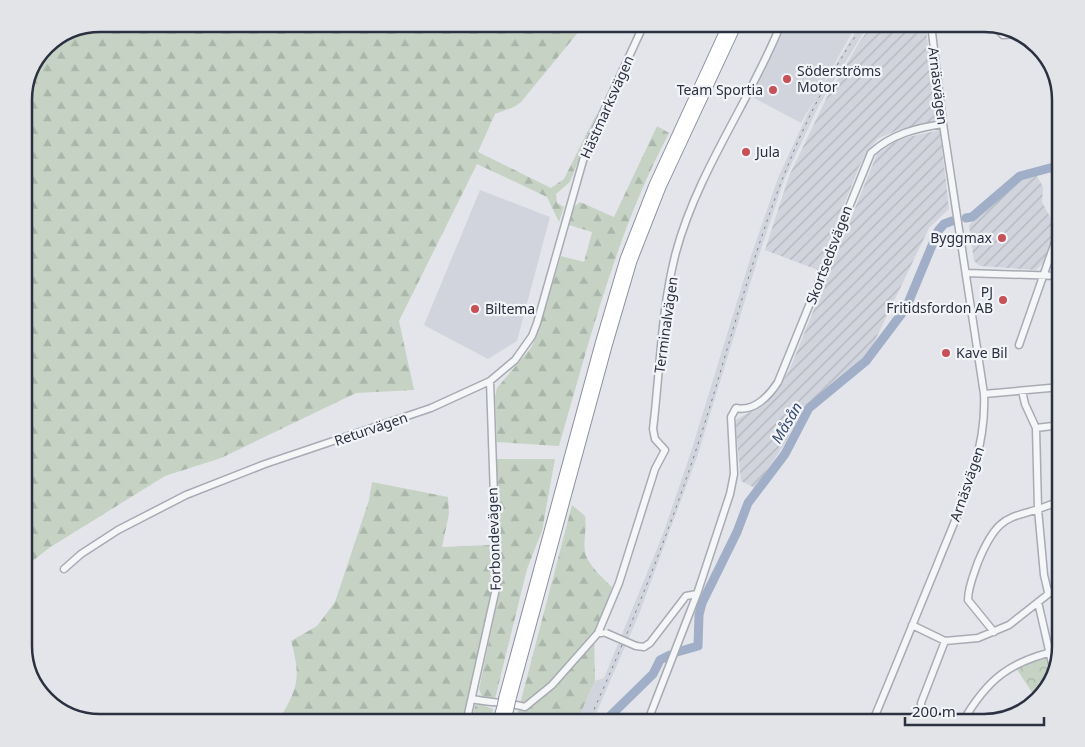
<svg xmlns="http://www.w3.org/2000/svg" width="1085" height="747" font-family="'Noto Sans',sans-serif">
	<defs>
		<pattern id="industrial-furrows" width="10" height="10" patternUnits="userSpaceOnUse" patternTransform="scale(1.25)"><rect width="10" height="10" fill="#d1d4dc"/><path d="M-1 1l2-2M0 10L10 0M9 11l2-2" fill="none" stroke="#b4b6be"/></pattern>
		<pattern id="forest-firs" width="22" height="20" patternUnits="userSpaceOnUse" patternTransform="scale(1.25)"><rect width="22" height="20" fill="#c6d3c4"/><path d="M5 1l3.5 6h-7zM16 11l3.5 6h-7z" fill="#aab6aa"/></pattern>
		<pattern id="park-crowns" width="20" height="18" patternUnits="userSpaceOnUse" patternTransform="scale(1.25)"><rect width="20" height="18" fill="#c6d3c4"/><path d="M2 6a3 3 0 1 1 6 0M12 15a3 3 0 1 1 6 0" fill="none" stroke="#aab6aa"/></pattern>
	</defs>
	<rect width="100%" height="100%" fill="#e3e5ea"/>
	<path fill="#d1d4dc" d="M 787,24 L 857,24 L 801,123 L 752,97 Z
		M 860,24 L 869,24 L 819,105 L 784,180 L 758,258 L 697,457 L 639,614 L 592,723 L 576,723 L 595,681 L 604,678 L 663,534 L 690,455 L 751,256 L 778,178 L 813,102 Z
		M 480,190 L 550,217 L 517,341 L 488,359 L 424,325 Z"/>
	<path fill="url(#industrial-furrows)" d="M 873,24 L 925,24 L 939,120 L 896,131 L 879,138 L 868,150 L 859,167 L 818,270 L 765,250 L 789,176 L 827,97 L 860,41 Z
		M 940,130 L 949,209 L 929,228 L 867,357 L 832,385 L 799,417 L 784,445 L 755,488 L 741,481 L 735,420 L 763,405 L 778,389 L 789,371 L 877,154 L 899,139 Z
		M 1037,176 L 1043,187 L 1042,202 L 1055,226 L 1044,262 L 1036,270 L 980,266 L 974,261 L 969,225 L 1022,178 Z"/>
	<path fill="url(#forest-firs)" d="M 101,24 L 585,24 L 521,102 L 514,107 L 495,114 L 478,152 L 551,188 L 564,179 L 597,113 L 570,182 L 556,194 L 557,203 L 564,207 L 559,222 L 547,197 L 477,164 L 399,321 L 414,390 L 356,393 L 221,458 L 165,476 L 49,548 L 24,568 L 24,96 L 46,46 Z
		M 657,126 L 669,133 C 617,231 590,339 559,446 L 497,442 L 495,397 L 497,388 L 531,348 L 538,332 L 561,256 L 584,262 L 592,232 L 569,225 L 574,207 L 580,202 L 614,217 Z
		M 496,459 L 555,459 L 542,531 L 527,569 L 495,699 L 482,697 L 479,689 L 501,584 Z
		M 372,482 L 448,497 L 449,514 L 442,547 L 491,545 L 491,598 L 462,723 L 277,723 C 297,690 302,680 291,641 L 317,626 L 335,602 L 369,500 Z
		M 572,505 L 585,516 C 587,528 583,541 585,552 C 587,564 603,578 612,587 L 606,608 L 594,632 L 595,681 L 576,723 L 515,723 Z
		M 479,704 L 493,709 L 490,723 L 471,723 L 475,706 Z"/>
	<path fill="url(#park-crowns)" d="M 1041,658 L 1045,658 C 1057,674 1050,688 1037,700 L 1016,668 Z"/>
	<g fill="none" stroke-linecap="round" stroke-linejoin="round">
		<path stroke="#a0afc7" stroke-width="9" d="M 966,218 L 972,217 L 1020,176 L 1061,165
			M 677,652 L 698,646 L 699,615 L 702,603 L 737,532 L 748,503 L 785,454 L 809,408 L 866,361 L 906,308 L 938,231 L 944,224 L 952,221
			M 603,723 L 653,674 L 660,660 L 670,655"/>
		<defs>
			<path id="minor" d="M 996,27 L 1003,35 L 1019,34
				M 966,273 L 1061,276
				M 1019,345 L 1061,225
				M 1022,391 L 1025,404 L 1036,428 L 1038,509 L 1044,575 L 1048,592
				M 984,394 L 1061,387
				M 1036,428 L 1061,425
				M 64,569 L 81,554 L 118,530 L 186,495 L 265,464 L 431,408 L 490,381 L 515,360 L 532,336 L 537,323 L 586,150 L 644,24
				M 1038,602 L 1054,672
				M 912,625 L 945,641 L 978,638 L 1009,625 L 1061,584
				M 994,632 L 968,600 C 968,587 974,574 978,562 C 1002,504 1014,523 1061,500
				M 598,633 L 619,583 L 655,469 L 665,450 L 655,439 L 653,429 C 660,371 661,309 676,252 C 698,171 750,101 781,24
				M 636,646 L 644,647 L 650,643 L 686,596 L 697,594
				M 472,699 C 490,703 507,702 525,707 L 552,685 L 598,633 L 602,633
				M 466,723 L 497,584 L 490,381
				M 647,723 L 697,594 L 730,494 L 734,474 L 731,417 L 736,408 C 754,412 769,396 778,382 L 871,153 C 892,134 916,128 943,124
				M 872,723 C 894,671 915,618 937,565 C 959,509 987,455 984,394 L 943,124 L 931,24
				M 929,723 L 922,713 L 921,703 L 945,641
				M 962,723 C 987,679 1010,661 1060,650"/>
			<path id="highway" d="M 504,697 L 600,344 L 625,259 L 654,185 L 728,24
				M 511,699 L 607,346 L 632,261 L 661,187 L 737,24
				M 497,723 L 502,707
				M 505,723 L 509,708"/>
		</defs>
		<use href="#minor" stroke="#a8abb4" stroke-width="9"/>
		<use href="#highway" stroke="#8b91a0" stroke-width="11"/>
		<use href="#minor" stroke="#f5f6f8" stroke-width="6"/>
		<use href="#highway" stroke="#fff" stroke-width="9"/>
		<path stroke="#7d8392" stroke-width="1" stroke-dasharray="2.5 5" stroke-linecap="butt" d="M 588,723 C 633,623 674,521 707,416 C 749,281 780,141 864,24"/>
		<defs>
			<path id="minor-bridge" d="M 606,633 L 636,646"/>
			<path id="highway-bridge" d="M 502,707 L 504,697
				M 509,708 L 511,699"/>
		</defs>
		<use href="#minor-bridge" stroke="#a8abb4" stroke-width="9" stroke-linecap="butt"/>
		<use href="#highway-bridge" stroke="#8b91a0" stroke-width="11" stroke-linecap="butt"/>
		<use href="#minor-bridge" stroke="#f5f6f8" stroke-width="6"/>
		<use href="#highway-bridge" stroke="#fff" stroke-width="9"/>
	</g>
	<g fill="#c65157" stroke="#f2f4f7" stroke-width="2">
		<circle cx="787" cy="79" r="5"/>
		<circle cx="773" cy="90" r="5"/>
		<circle cx="746" cy="152" r="5"/>
		<circle cx="1002" cy="238" r="5"/>
		<circle cx="1003" cy="300" r="5"/>
		<circle cx="475" cy="309" r="5"/>
		<circle cx="946" cy="353" r="5"/>
	</g>
	<g text-anchor="middle" stroke-width="4.5" stroke-linejoin="round" paint-order="stroke">
		<g font-size="14" fill="#2c3141" stroke="#f2f4f7" text-anchor="start">
			<text x="797" y="76">Söderströms<tspan x="797" dy="16">Motor</tspan></text>
			<text x="763" y="95" text-anchor="end">Team Sportia</text>
			<text x="756" y="157">Jula</text>
			<text x="992" y="243" text-anchor="end">Byggmax</text>
			<text x="993" y="297" text-anchor="end">PJ<tspan x="993" dy="16">Fritidsfordon AB</tspan></text>
			<text x="485" y="314">Biltema</text>
			<text x="956" y="358">Kave Bil</text>
		</g>
		<g font-size="14" fill="#2c3141" stroke="#f2f4f7">
			<text transform="translate(938 86) rotate(83)" y="5">Arnäsvägen</text>
			<text transform="translate(607 107) rotate(-66)" y="5">Hästmarksvägen</text>
			<text transform="translate(829 255) rotate(-69)" y="5">Skortsedsvägen</text>
			<text transform="translate(666 325) rotate(-82)" y="5">Terminalvägen</text>
			<text transform="translate(371 429) rotate(-19)" y="5">Returvägen</text>
			<text transform="translate(967 484) rotate(-71)" y="5">Arnäsvägen</text>
			<text transform="translate(494 539) rotate(-92)" y="5">Forbondevägen</text>
		</g>
		<g font-size="15" font-style="italic" fill="#384c72" stroke="#f2f4f7">
			<text transform="translate(787 423) rotate(-59)" y="5">Måsån</text>
		</g>
	</g>
	<path d="M0 0H1085V747H0ZM100 32H984A68 68 0 0 1 1052 100V646A68 68 0 0 1 984 714H100A68 68 0 0 1 32 646V100A68 68 0 0 1 100 32Z" fill="#e2e4e8" fill-rule="evenodd"/>
	<path fill="none" stroke="#2c3141" stroke-width="2.5" d="M100 32H984A68 68 0 0 1 1052 100V646A68 68 0 0 1 984 714H100A68 68 0 0 1 32 646V100A68 68 0 0 1 100 32Z"/>
	<path d="M905 717v8h139v-8" fill="none" stroke="#2c3141" stroke-width="2.5"/>
	<text x="912" y="717" font-size="15" fill="#2c3141" stroke="#f2f4f7" stroke-width="4" paint-order="stroke">200 m</text>
</svg>
